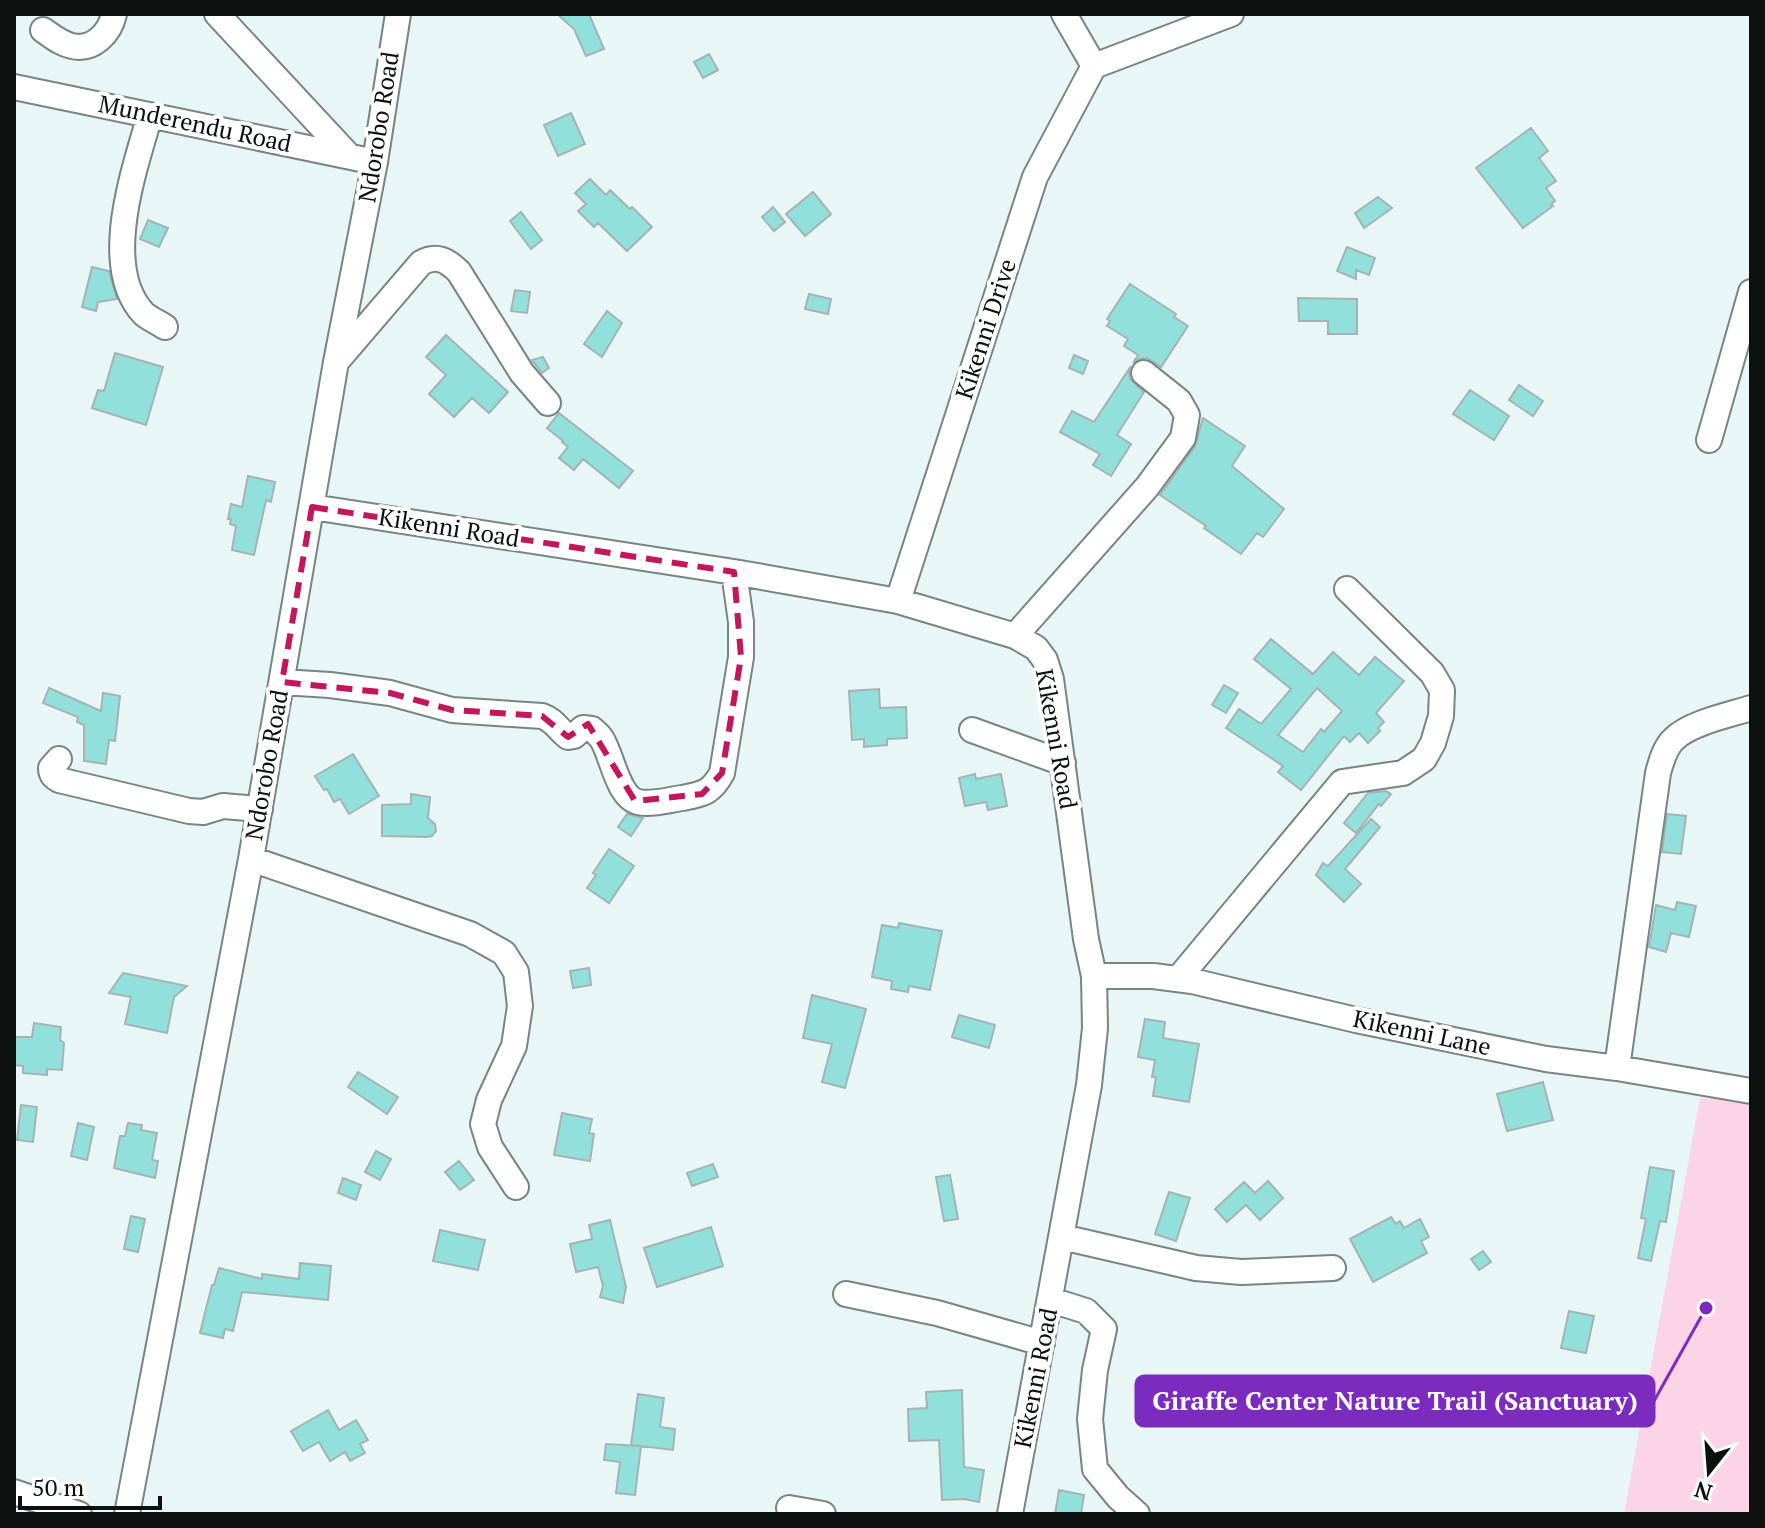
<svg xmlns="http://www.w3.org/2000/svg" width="1765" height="1528" font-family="'PT Serif',serif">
	<rect width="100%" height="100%" fill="#e8f7f5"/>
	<path fill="#fbd4e6" d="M 1700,1098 L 1751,1101 L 1751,1514 L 1624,1514 Z"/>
	<path fill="#92e0db" stroke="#a5b3b2" stroke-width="2" fill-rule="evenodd" d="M 557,14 L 589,14 L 604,49 L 586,56 L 574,29 Z
		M 709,54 L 718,70 L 703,78 L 694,62 Z
		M 571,113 L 585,144 L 558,156 L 544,125 Z
		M 1531,128 L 1548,151 L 1539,158 L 1556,181 L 1546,188 L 1555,201 L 1551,204 L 1553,206 L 1523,228 L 1476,168 Z
		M 590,179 L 606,195 L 610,190 L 630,209 L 632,207 L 652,227 L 627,251 L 598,223 L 594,227 L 578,211 L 586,204 L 575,193 Z
		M 813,192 L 831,214 L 805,236 L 786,214 Z
		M 1378,197 L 1392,208 L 1364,228 L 1355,213 Z
		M 773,207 L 785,222 L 774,231 L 762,217 Z
		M 521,212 L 542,240 L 531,249 L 510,221 Z
		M 148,220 L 168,228 L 159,247 L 140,239 Z
		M 1347,247 L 1375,258 L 1369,275 L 1356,270 L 1356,279 L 1337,271 Z
		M 92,267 L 109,271 L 117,299 L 98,302 L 96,311 L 82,307 Z
		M 1130,284 L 1176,314 L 1174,317 L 1188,326 L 1161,367 L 1147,358 L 1139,359 L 1133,363 L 1138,355 L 1124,346 L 1128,339 L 1107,326 L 1110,321 L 1107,319 Z
		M 515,290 L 530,292 L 527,313 L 511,311 Z
		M 809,294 L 831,299 L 828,314 L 805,309 Z
		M 1298,298 L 1357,299 L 1357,334 L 1328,334 L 1328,321 L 1299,321 Z
		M 607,311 L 622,323 L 602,357 L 584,344 Z
		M 446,335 L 508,392 L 489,413 L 472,398 L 454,417 L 429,394 L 446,375 L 426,357 Z
		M 115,353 L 163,367 L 146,425 L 92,408 L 98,390 L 104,391 Z
		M 1074,355 L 1088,361 L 1083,374 L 1069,368 Z
		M 543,357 L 549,368 L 542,373 L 532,360 Z
		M 1131,366 L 1129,372 L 1130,379 L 1144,392 L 1117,435 L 1131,444 L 1111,476 L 1093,465 L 1100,454 L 1060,432 L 1072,411 L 1094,422 Z
		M 1519,385 L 1543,401 L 1533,416 L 1509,400 Z
		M 1470,390 L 1509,416 L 1494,440 L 1453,414 Z
		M 559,413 L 633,471 L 619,488 L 583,459 L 574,470 L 559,458 L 568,447 L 562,442 L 563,441 L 547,428 Z
		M 1203,418 L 1245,446 L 1232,466 L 1284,509 L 1263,537 L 1257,533 L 1241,554 L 1204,528 L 1206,526 L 1160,495 L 1195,446 Z
		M 248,476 L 275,482 L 271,502 L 266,500 L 254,555 L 232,550 L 236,526 L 230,524 L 231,519 L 228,519 L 231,504 L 242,507 Z
		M 1271,639 L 1313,674 L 1333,652 L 1359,675 L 1375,657 L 1404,681 L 1376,713 L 1384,722 L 1378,728 L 1380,731 L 1368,743 L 1359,733 L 1350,742 L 1344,736 L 1301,790 L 1278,772 L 1283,766 L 1226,728 L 1239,709 L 1261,724 L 1291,689 L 1254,659 ZM 1317,688 L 1342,711 L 1324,732 L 1321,729 L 1303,752 L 1278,735 Z
		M 1224,685 L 1238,693 L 1226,713 L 1212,705 Z
		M 49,688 L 101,711 L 103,693 L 120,696 L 115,741 L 109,740 L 106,764 L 84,761 L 84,725 L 77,722 L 78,717 L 43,703 Z
		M 879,689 L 880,708 L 906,707 L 907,738 L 887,739 L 887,745 L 864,747 L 864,739 L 852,740 L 849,691 Z
		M 353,754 L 379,796 L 349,814 L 340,799 L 334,802 L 327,789 L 324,790 L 315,776 Z
		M 975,774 L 976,779 L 1001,774 L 1007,806 L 988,810 L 986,802 L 965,806 L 959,778 Z
		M 1386,791 L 1391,794 L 1381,806 L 1379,804 L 1356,833 L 1344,823 L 1368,793 Z
		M 411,794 L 430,797 L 428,818 L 435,824 L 436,831 L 432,836 L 427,837 L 382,836 L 382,805 L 411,804 Z
		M 627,814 L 643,818 L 631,836 L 618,827 Z
		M 1667,814 L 1686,816 L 1681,854 L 1662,852 Z
		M 1371,819 L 1380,827 L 1345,869 L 1361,884 L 1344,902 L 1316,875 L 1323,863 L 1328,866 Z
		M 609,849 L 634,866 L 609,903 L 587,888 L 596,875 L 593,873 Z
		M 1677,902 L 1696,906 L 1689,937 L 1671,933 L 1666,952 L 1649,947 L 1656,905 L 1675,910 Z
		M 899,923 L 942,931 L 930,990 L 909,986 L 908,992 L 891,989 L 892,981 L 872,977 L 882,925 L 898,928 Z
		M 589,968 L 591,985 L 573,988 L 570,971 Z
		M 123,973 L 187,986 L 174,997 L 167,1033 L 125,1024 L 131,997 L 109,993 Z
		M 812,995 L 866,1009 L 845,1088 L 822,1082 L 832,1044 L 803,1038 Z
		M 959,1015 L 995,1025 L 989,1048 L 952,1037 Z
		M 1145,1019 L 1165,1022 L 1163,1038 L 1199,1044 L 1189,1102 L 1153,1096 L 1156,1077 L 1152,1077 L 1155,1060 L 1138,1057 Z
		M 34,1023 L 61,1027 L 60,1040 L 64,1043 L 62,1070 L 47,1069 L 47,1075 L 23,1073 L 23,1066 L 14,1065 L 14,1037 L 32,1037 Z
		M 358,1072 L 398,1097 L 387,1114 L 348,1087 Z
		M 1543,1082 L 1553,1120 L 1507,1131 L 1497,1094 Z
		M 21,1105 L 37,1107 L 33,1142 L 17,1140 Z
		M 562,1113 L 592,1119 L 589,1133 L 594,1134 L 590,1161 L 554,1155 Z
		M 78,1123 L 94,1127 L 87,1160 L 71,1156 Z
		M 128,1123 L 142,1125 L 141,1130 L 157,1133 L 152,1160 L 158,1161 L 155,1178 L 114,1168 L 120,1136 L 125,1136 Z
		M 376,1151 L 391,1159 L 380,1180 L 365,1172 Z
		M 459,1161 L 474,1180 L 460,1190 L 445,1172 Z
		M 713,1164 L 718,1177 L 692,1186 L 687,1173 Z
		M 1650,1167 L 1674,1171 L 1666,1222 L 1660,1221 L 1651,1261 L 1638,1258 L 1646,1219 L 1641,1218 Z
		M 950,1175 L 958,1219 L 944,1221 L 936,1177 Z
		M 343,1178 L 361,1185 L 356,1200 L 338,1193 Z
		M 1268,1181 L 1283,1198 L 1260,1220 L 1246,1205 L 1227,1222 L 1215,1209 L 1244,1182 L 1255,1193 Z
		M 1169,1192 L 1190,1198 L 1176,1241 L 1155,1234 Z
		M 131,1216 L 145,1219 L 138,1252 L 124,1249 Z
		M 1391,1217 L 1396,1224 L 1400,1221 L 1404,1228 L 1420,1219 L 1429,1237 L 1421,1241 L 1427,1253 L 1373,1282 L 1350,1239 Z
		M 610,1220 L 626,1287 L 623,1303 L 600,1297 L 603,1286 L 598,1267 L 576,1272 L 570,1244 L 592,1239 L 589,1225 Z
		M 711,1227 L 723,1266 L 657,1287 L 644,1248 Z
		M 440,1230 L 485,1240 L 478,1270 L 433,1261 Z
		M 1483,1251 L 1491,1262 L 1479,1270 L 1471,1259 Z
		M 300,1263 L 331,1266 L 328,1300 L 242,1292 L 233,1331 L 225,1329 L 223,1338 L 200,1333 L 212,1285 L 214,1285 L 219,1268 L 262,1279 L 262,1274 L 299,1279 Z
		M 1569,1311 L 1594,1316 L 1586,1353 L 1561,1348 Z
		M 962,1390 L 964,1467 L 984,1470 L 979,1502 L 964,1499 L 942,1500 L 939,1440 L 909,1441 L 908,1409 L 927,1408 L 926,1392 Z
		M 638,1394 L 664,1398 L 660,1427 L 675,1429 L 673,1450 L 631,1445 Z
		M 328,1410 L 339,1430 L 356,1420 L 368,1440 L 360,1444 L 365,1453 L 350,1461 L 345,1452 L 330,1461 L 319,1442 L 303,1451 L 291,1431 Z
		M 606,1444 L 641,1446 L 635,1495 L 616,1493 L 620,1462 L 604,1460 Z
		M 1059,1490 L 1084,1495 L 1081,1514 L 1055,1514 Z"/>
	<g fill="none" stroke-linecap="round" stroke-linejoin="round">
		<defs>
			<path id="minor" d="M 217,14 L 349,156
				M 1064,14 L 1094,66
				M 43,30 C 52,36 61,44 72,46 C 93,51 110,33 114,14
				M 1094,66 L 1231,14
				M 14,87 L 375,162
				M 150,115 C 135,168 99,267 144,314 C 150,319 159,323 165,327
				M 337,361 L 421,263 C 436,254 447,260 459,272 L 522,373 L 548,403
				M 1709,440 L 1751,292
				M 312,507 L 734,572 L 898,601 L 1015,636 L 1036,648 L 1045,660 L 1051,679 L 1086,939 L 1094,976 L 1095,1028 L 1089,1085 L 1010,1514
				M 898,601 L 1035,177 L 1094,66
				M 1015,636 L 1147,487 L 1183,438 L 1187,415 L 1179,401 L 1144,373
				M 282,682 L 330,685 L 390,693 L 452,710 L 542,716 C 556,721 557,729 568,737 L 574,736 L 583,728 L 592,729 C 595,732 599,735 601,738 C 612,753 617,797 638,802 C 651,805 668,800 682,798 C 703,794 711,793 722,773 L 741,657 L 741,622 L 734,572
				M 972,730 L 1063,763
				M 59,759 L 51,768 C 51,775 54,777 59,780 L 189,811 L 203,812 L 223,806 L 260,809
				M 251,859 L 470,934 L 504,953 L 516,972 L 520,1006 L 514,1046 L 489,1100 L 483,1124 L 490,1147 L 516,1187
				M 1094,976 L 1153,976 L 1192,981 L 1356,1020 L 1546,1059 L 1617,1068 L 1751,1091
				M 1178,979 L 1342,782 L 1403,773 L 1424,759 L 1433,743 L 1441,716 L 1442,690 L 1432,673 L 1347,589
				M 1617,1068 L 1658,773 C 1661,762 1665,747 1674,739 C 1690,723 1729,715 1751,708
				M 1062,1237 L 1196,1268 L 1241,1272 L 1333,1268
				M 846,1294 L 937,1313 L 1042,1343
				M 1051,1300 L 1086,1311 L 1104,1329 L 1095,1370 L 1090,1419 L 1095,1469 L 1118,1497 L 1137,1514
				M 14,1492 L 79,1514
				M 789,1508 L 823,1514
				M 127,1514 L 251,859 L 336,362 L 375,162 L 398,14"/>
		</defs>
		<use href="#minor" stroke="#778584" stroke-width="28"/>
		<use href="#minor" stroke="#fff" stroke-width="24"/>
	</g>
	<path fill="none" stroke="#c2185b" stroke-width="6" stroke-dasharray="16 10" stroke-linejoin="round" d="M 312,507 L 734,572 L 741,657 L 722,773 L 702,794 L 635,801 L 588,724 L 568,737 L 542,716 L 452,710 L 390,693 L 282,682 Z"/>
	<g text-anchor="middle" stroke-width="8" stroke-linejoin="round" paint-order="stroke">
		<g font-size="24" fill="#0c1110" stroke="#fff">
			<text transform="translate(195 124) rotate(12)" y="8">Munderendu Road</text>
			<text transform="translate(379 127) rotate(-81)" y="8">Ndorobo Road</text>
			<text transform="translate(986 329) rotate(-72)" y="8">Kikenni Drive</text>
			<text transform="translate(449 528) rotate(9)" y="8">Kikenni Road</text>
			<text transform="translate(1056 739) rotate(80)" y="8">Kikenni Road</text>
			<text transform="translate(267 765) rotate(-80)" y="8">Ndorobo Road</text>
			<text transform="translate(1422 1033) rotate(12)" y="8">Kikenni Lane</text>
			<text transform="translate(1036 1378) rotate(-79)" y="8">Kikenni Road</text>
		</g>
	</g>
	<path fill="none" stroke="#7b2cbf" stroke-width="3" d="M1706 1308L1654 1401"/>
	<circle fill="#7b2cbf" stroke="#fff" stroke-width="3" cx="1706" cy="1308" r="8"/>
	<rect fill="#7b2cbf" stroke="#7b2cbf" stroke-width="3" x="1136" y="1376" width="518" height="50" rx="8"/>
	<g font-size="26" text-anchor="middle" font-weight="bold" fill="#fff">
		<text x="1395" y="1410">Giraffe Center Nature Trail (Sanctuary)</text>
	</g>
	<rect width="1765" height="1528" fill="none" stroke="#0c1110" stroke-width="32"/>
	<g transform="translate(1709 1472) rotate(197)" stroke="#ffffff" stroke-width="6" paint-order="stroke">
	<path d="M0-6L14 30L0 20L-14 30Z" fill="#0c1110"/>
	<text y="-12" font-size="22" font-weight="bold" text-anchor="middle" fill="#0c1110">N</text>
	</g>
	<path d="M20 1496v12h140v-12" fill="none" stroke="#0c1110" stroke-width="4"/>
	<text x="32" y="1496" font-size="24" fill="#0c1110" stroke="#ffffff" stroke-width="6" paint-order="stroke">50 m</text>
</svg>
